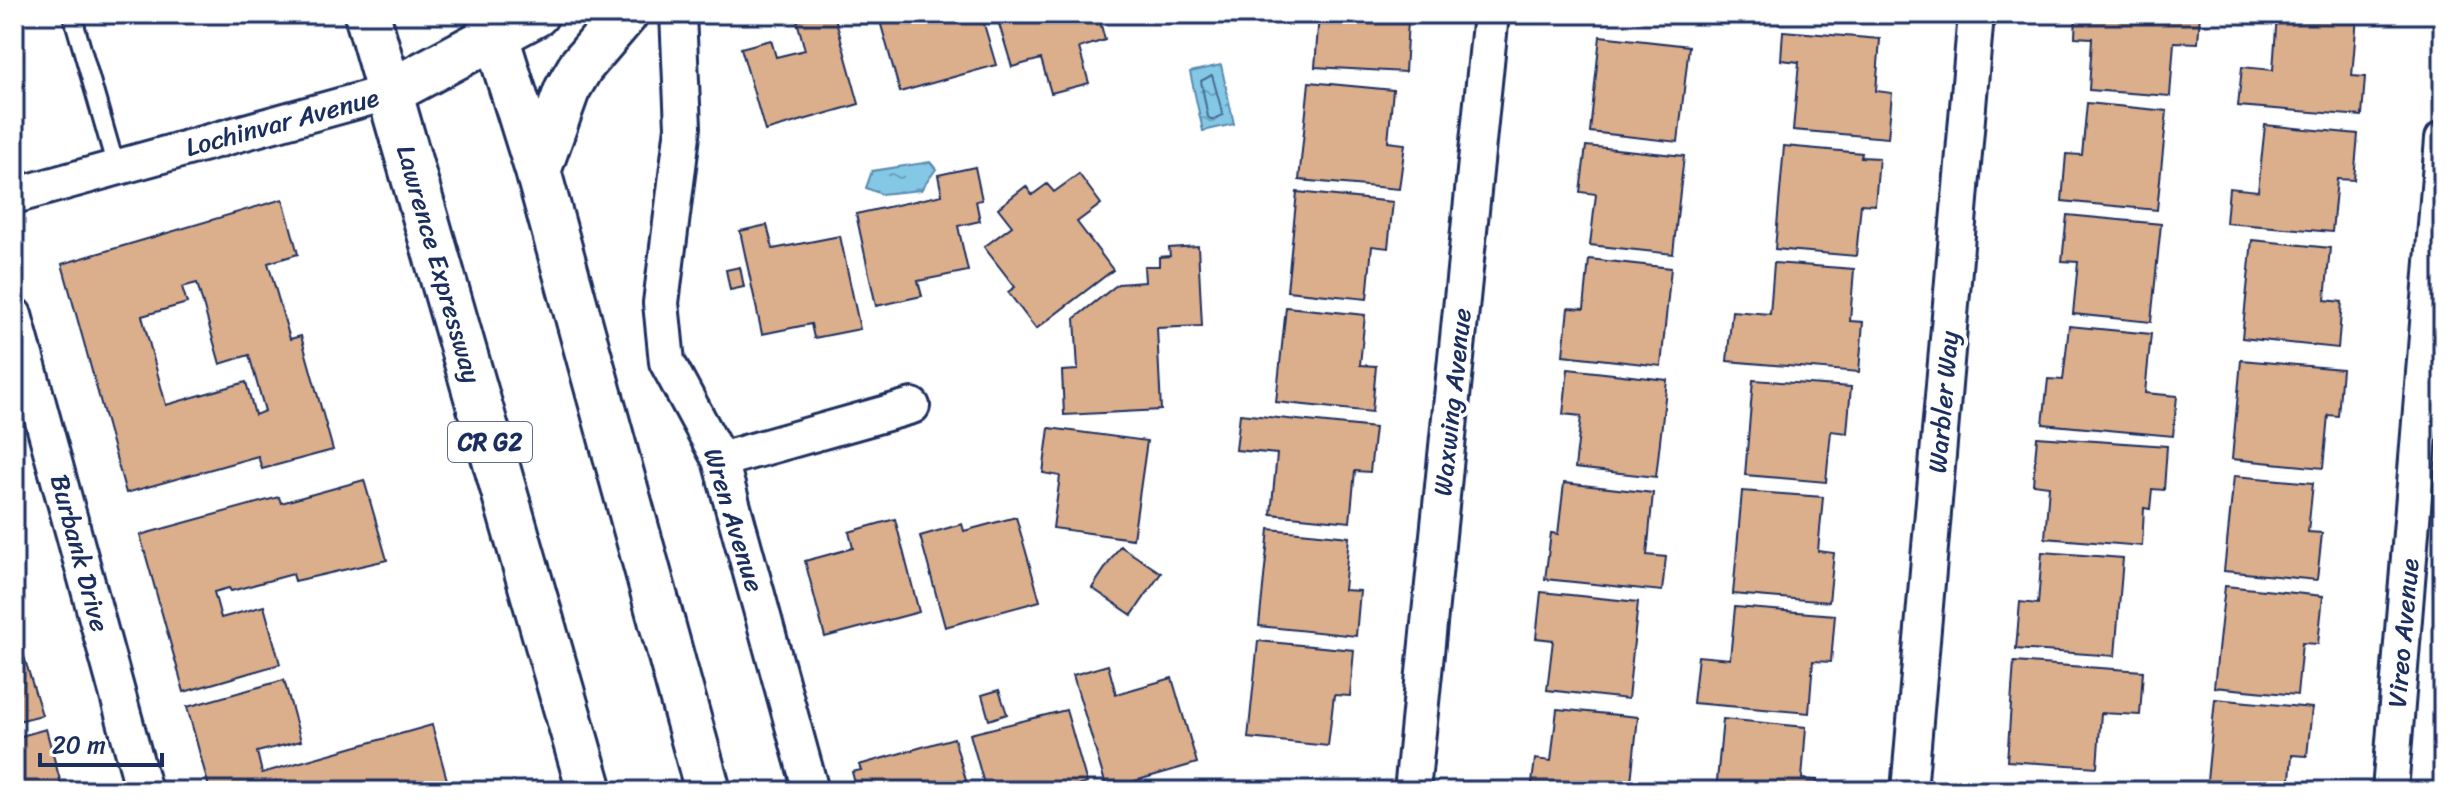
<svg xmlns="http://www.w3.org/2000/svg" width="2457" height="805" font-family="Sriracha,sans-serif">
	<defs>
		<pattern id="water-ripples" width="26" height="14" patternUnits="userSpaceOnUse" patternTransform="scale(2)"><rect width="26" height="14" fill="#84c8e5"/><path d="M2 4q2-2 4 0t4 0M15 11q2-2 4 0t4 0" fill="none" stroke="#6ba3bd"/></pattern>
	</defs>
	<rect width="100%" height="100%" fill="#fff"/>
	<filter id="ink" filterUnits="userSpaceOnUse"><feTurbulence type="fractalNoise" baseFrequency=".0125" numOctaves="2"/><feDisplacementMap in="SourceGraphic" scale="16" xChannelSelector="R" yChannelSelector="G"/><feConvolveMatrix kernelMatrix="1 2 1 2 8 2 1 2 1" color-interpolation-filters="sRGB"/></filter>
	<g filter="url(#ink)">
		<path fill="url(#water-ripples)" stroke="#5a8baf" stroke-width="2" d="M 1221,65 L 1234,124 L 1203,131 L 1190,72 Z
			M 930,162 L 936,169 L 921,190 L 881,194 L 866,188 L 872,171 Z"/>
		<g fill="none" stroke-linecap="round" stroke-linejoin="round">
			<path stroke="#456c94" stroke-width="2" d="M 1212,75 L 1223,115 L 1212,120 L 1208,117 L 1201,81 Z"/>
		</g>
		<path fill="#dbae8c" stroke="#1b2f5e" stroke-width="2" fill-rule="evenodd" d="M 822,14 L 834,14 L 859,104 L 765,131 L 741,48 L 771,40 L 776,57 L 805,50 L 797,21 Z
			M 878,14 L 981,14 L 996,65 L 900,92 Z
			M 996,14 L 1098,14 L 1105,40 L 1079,48 L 1089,83 L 1051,93 L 1041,59 L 1012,67 Z
			M 1319,14 L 1416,14 L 1416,21 L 1408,20 L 1405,72 L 1315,67 Z
			M 1611,14 L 1691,14 L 1691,20 Z
			M 2076,14 L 2200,14 L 2198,43 L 2174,42 L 2170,96 L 2089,90 L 2092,38 L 2075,37 Z
			M 2277,14 L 2357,17 L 2352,76 L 2365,77 L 2362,116 L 2238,106 L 2242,67 L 2273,70 Z
			M 1783,31 L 1880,39 L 1876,91 L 1892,93 L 1888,138 L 1793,130 L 1799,62 L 1781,60 Z
			M 1600,36 L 1689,46 L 1678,142 L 1590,132 Z
			M 1309,82 L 1393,90 L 1388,142 L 1405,144 L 1399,189 L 1299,180 Z
			M 2087,103 L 2167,111 L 2157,210 L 2062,201 L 2066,154 L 2082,155 Z
			M 2265,125 L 2358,134 L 2354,180 L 2337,179 L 2332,232 L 2226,223 L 2229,188 L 2258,191 Z
			M 1586,146 L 1684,156 L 1673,254 L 1590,245 L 1596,194 L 1580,192 Z
			M 1784,146 L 1862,153 L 1861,157 L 1879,158 L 1875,205 L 1861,204 L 1856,256 L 1775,249 Z
			M 975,167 L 982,200 L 976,201 L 980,221 L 958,226 L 968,271 L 918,281 L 922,296 L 876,306 L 856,214 L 942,195 L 938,175 Z
			M 1079,174 L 1101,204 L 1077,222 L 1113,270 L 1036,329 L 1008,292 L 1015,287 L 984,247 L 1012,226 L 998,208 L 1026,186 L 1032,195 L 1047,184 L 1054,192 Z
			M 1297,192 L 1393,202 L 1388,248 L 1372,246 L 1367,299 L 1287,291 Z
			M 283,199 L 298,254 L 268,263 L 290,339 L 301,336 L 333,450 L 262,469 L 258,456 L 126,493 L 62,264 ZM 197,283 L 220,364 L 249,355 L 265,411 L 255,415 L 246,382 L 166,405 L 142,316 L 187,303 L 182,287 Z
			M 2067,215 L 2161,224 L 2151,322 L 2073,314 L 2078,262 L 2062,261 Z
			M 767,225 L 773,249 L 840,236 L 860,329 L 814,338 L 811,324 L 762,334 L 740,231 Z
			M 2252,240 L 2330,248 L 2325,300 L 2342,302 L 2338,348 L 2242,338 Z
			M 1198,246 L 1202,326 L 1157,328 L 1161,410 L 1064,415 L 1062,371 L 1078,370 L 1075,318 L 1118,284 L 1145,282 L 1144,266 L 1159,266 L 1159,257 L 1170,256 L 1169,248 Z
			M 1589,259 L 1671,268 L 1661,366 L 1563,355 L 1568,308 L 1584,309 Z
			M 1774,263 L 1854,269 L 1850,321 L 1863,322 L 1859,372 L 1727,361 L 1732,311 L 1770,314 Z
			M 740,267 L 744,287 L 730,290 L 726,270 Z
			M 1286,307 L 1365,315 L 1360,365 L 1376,366 L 1372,412 L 1276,402 Z
			M 2069,326 L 2151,334 L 2145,393 L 2177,396 L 2173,436 L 2043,424 L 2048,379 L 2063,380 Z
			M 2241,360 L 2342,369 L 2338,416 L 2328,415 L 2323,468 L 2232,459 Z
			M 1568,369 L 1667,380 L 1656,477 L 1575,468 L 1581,416 L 1563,414 Z
			M 1753,380 L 1851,387 L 1847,433 L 1831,431 L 1826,482 L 1745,475 Z
			M 1240,414 L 1375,428 L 1370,472 L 1355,471 L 1350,522 L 1271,514 L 1277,454 L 1236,450 Z
			M 1049,428 L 1147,441 L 1133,539 L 1053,528 L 1060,476 L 1043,473 Z
			M 2037,437 L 2167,446 L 2164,490 L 2152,489 L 2150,509 L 2144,508 L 2142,546 L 2045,538 L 2049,486 L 2033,484 Z
			M 2234,476 L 2313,483 L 2308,532 L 2322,533 L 2317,580 L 2224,571 Z
			M 364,480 L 387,560 L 295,581 L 293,574 L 231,591 L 229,588 L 214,592 L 221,618 L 264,606 L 280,664 L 184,692 L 140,535 L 279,497 L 281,503 Z
			M 1564,483 L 1653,493 L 1647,555 L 1666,557 L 1662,591 L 1545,579 L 1551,533 L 1558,534 Z
			M 1742,491 L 1823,497 L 1818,551 L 1834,553 L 1829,602 L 1733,594 Z
			M 1016,517 L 1040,601 L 945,627 L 920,536 L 962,524 L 964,531 Z
			M 895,519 L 919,612 L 825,637 L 805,561 L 853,548 L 849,532 Z
			M 1269,529 L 1349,537 L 1344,590 L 1360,591 L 1356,636 L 1259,626 Z
			M 1120,546 L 1161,573 L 1132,615 L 1092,588 Z
			M 2042,552 L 2123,558 L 2115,656 L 2016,649 L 2020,602 L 2038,604 Z
			M 2225,586 L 2323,596 L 2318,644 L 2302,643 L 2297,695 L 2214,687 Z
			M 1541,592 L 1638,602 L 1628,699 L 1547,690 L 1553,640 L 1536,638 Z
			M 1735,607 L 1835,615 L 1831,662 L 1813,661 L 1809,713 L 1693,703 L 1698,656 L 1730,659 Z
			M 14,624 L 42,715 L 14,722 Z
			M 1258,641 L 1354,650 L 1350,696 L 1334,695 L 1328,746 L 1248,738 Z
			M 2014,662 L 2143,671 L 2140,715 L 2101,713 L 2097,767 L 2007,761 Z
			M 1108,665 L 1116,694 L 1172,678 L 1197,763 L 1107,789 L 1073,675 Z
			M 284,680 L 301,741 L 257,752 L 262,773 L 432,725 L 450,791 L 210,791 L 187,707 Z
			M 999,690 L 1007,714 L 989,720 L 982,695 Z
			M 2215,699 L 2312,708 L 2307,756 L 2292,755 L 2289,791 L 2206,791 Z
			M 1557,709 L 1638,717 L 1630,791 L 1531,791 L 1535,759 L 1551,761 Z
			M 1066,710 L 1087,783 L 1061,791 L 986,791 L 970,734 Z
			M 1723,719 L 1806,727 L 1802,779 L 1817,780 L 1816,791 L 1716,791 Z
			M 46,729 L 63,791 L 14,791 L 14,738 Z
			M 954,738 L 969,791 L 857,791 L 852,772 L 861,770 L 859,765 Z"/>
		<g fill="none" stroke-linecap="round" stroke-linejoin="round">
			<defs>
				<path id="lane" d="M 72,14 L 116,167"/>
				<path id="street" d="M 678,14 L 683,127 L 661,303 L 667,362 L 720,460 L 811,791
					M 14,196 L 390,92
					M 14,315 L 144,791
					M 720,460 L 912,406
					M 1412,791 L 1491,14
					M 1909,791 L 1976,14
					M 2390,791 L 2443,139"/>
				<path id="secondary" d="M 390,92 L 536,14"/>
				<path id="highway" d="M 367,14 L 590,791
					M 489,14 L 538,171 L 708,791
					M 538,171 L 567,90 L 581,66 L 625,14"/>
			</defs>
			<use href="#lane" stroke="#1b2f5e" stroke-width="22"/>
			<use href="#street" stroke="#1b2f5e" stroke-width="40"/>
			<use href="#secondary" stroke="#1b2f5e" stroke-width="50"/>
			<use href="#highway" stroke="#1b2f5e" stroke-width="50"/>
			<use href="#lane" stroke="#fff" stroke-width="16"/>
			<use href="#street" stroke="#fff" stroke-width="34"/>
			<use href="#secondary" stroke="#fff" stroke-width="44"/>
			<use href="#highway" stroke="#fff" stroke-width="44"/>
		</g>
	</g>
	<g text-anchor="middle" stroke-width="8" stroke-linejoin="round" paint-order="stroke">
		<rect fill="#fff" stroke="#5f6d8e" stroke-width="2" x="448" y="422" width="84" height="40" rx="6"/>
		<g font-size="24" font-weight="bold" fill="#1b2f5e">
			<text x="490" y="450">CR G2</text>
		</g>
		<g font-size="26" fill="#1b2f5e" stroke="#fff">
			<text transform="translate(282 122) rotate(-15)" y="9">Lochinvar Avenue</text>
			<text transform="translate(439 264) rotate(74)" y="9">Lawrence Expressway</text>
			<text transform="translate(1452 402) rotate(-84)" y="9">Waxwing Avenue</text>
			<text transform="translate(1943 402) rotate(-85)" y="9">Warbler Way</text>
			<text transform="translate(734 520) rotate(73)" y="9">Wren Avenue</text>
			<text transform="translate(80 553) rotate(75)" y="9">Burbank Drive</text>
			<text transform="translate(2403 633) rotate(-85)" y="9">Vireo Avenue</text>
		</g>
	</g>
	<rect width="2457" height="805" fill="none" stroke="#fff" stroke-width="48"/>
	<rect x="24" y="24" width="2409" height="757" fill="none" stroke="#1b2f5e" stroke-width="3" filter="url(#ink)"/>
	<path d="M40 753v12h122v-12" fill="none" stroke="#1b2f5e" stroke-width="4"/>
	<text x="52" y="753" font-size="24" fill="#1b2f5e" stroke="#ffffff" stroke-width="6" paint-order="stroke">20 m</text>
</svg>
